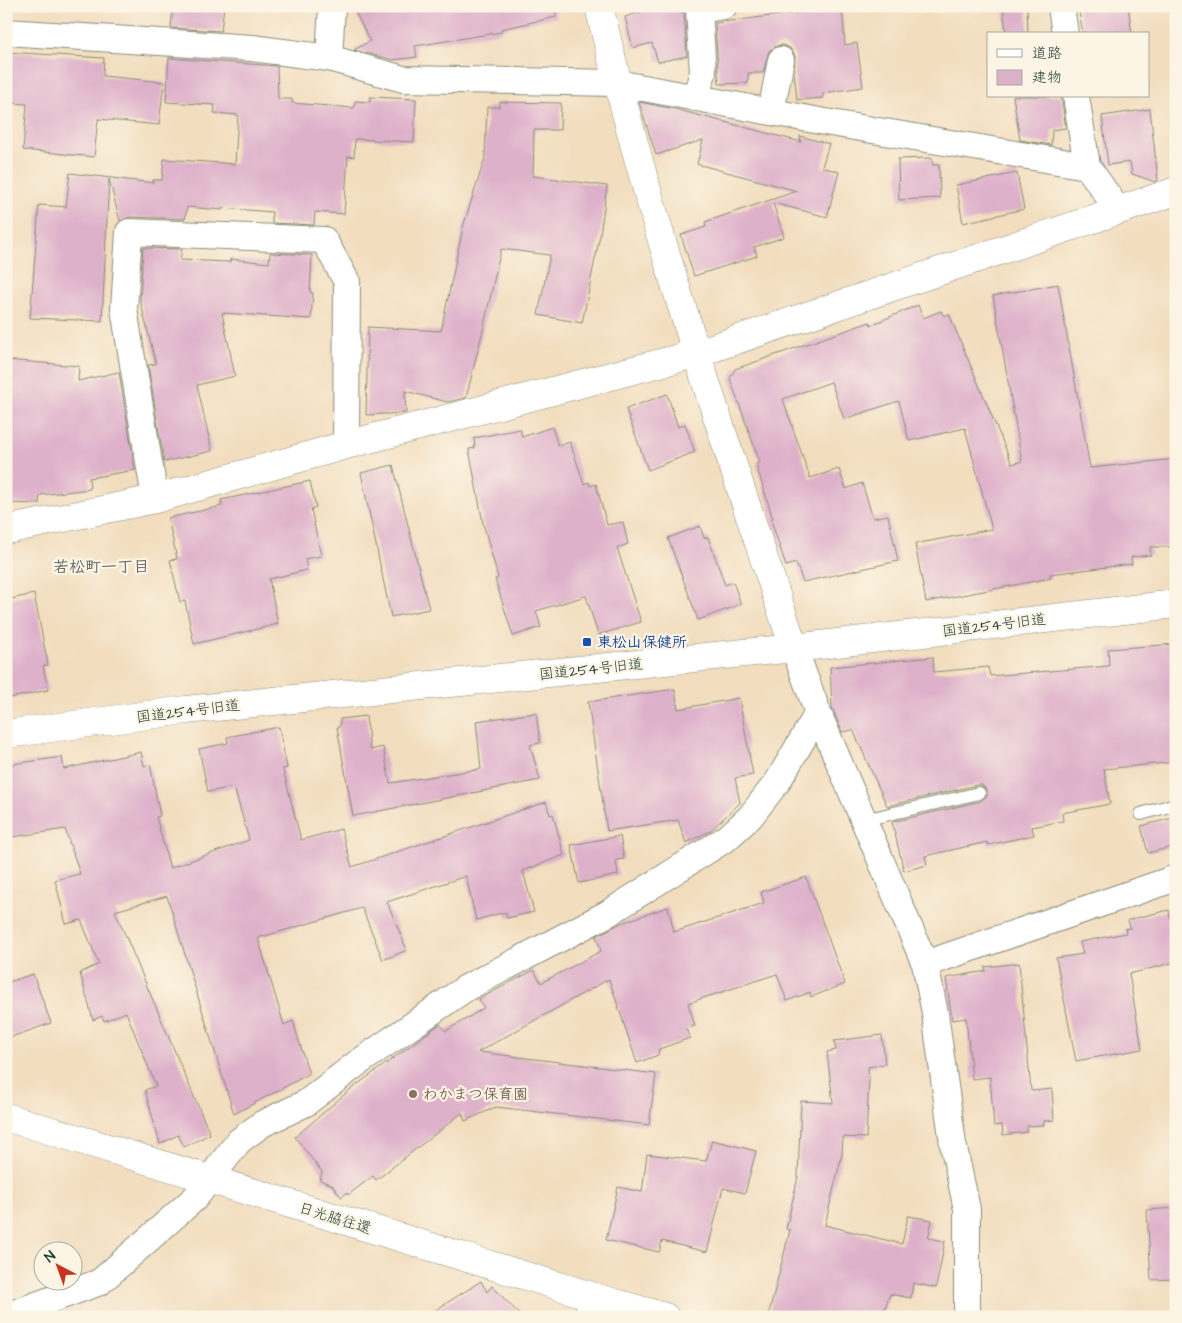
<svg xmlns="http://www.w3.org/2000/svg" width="1182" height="1323" font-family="'Architects Daughter','Klee One',sans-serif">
	<rect width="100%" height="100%" fill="#fcf5e5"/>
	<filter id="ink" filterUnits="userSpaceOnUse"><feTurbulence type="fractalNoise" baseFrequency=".02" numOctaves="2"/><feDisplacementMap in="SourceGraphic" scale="10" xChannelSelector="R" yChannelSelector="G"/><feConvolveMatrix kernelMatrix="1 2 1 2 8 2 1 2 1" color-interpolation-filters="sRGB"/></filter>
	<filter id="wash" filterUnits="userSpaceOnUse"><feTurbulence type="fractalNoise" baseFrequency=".0096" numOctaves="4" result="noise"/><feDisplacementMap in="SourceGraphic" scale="20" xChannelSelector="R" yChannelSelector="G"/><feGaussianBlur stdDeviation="1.12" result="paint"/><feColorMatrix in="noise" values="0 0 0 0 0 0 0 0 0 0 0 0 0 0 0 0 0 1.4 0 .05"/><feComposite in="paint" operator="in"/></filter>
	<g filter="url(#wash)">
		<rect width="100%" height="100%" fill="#f2ddbe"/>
		<g id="blocks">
			<path fill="#deb1ca" d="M 173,6 L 224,6 L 221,31 L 171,28 Z
				M 352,6 L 555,6 L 556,17 L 501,29 L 502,32 L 415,46 L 417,57 L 393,60 L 354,50 L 370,41 Z
				M 659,6 L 666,6 L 684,13 L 687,56 L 658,62 L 652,43 L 633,48 L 625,17 Z
				M 1003,6 L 1027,6 L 1028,34 L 1006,34 Z
				M 1078,6 L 1128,6 L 1132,34 L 1083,34 Z
				M 842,7 L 845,45 L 857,43 L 863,87 L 823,93 L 823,98 L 797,100 L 794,72 L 795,56 L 790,48 L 783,45 L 776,46 L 769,51 L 763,73 L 748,73 L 748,83 L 719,84 L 715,23 Z
				M 6,52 L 104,58 L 103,76 L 164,82 L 159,125 L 98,119 L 94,157 L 23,150 L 27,104 L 6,103 Z
				M 169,58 L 277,66 L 278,99 L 292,99 L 292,103 L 354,108 L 355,101 L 370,102 L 370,97 L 416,99 L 414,142 L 355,139 L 354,157 L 348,156 L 344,214 L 315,212 L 314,225 L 272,223 L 272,212 L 222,208 L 222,210 L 187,207 L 185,219 L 130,217 L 120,221 L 109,179 L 102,321 L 30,318 L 39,205 L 66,207 L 70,173 L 153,183 L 153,180 L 162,180 L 164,159 L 235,164 L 238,115 L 214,113 L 215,105 L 166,102 Z
				M 1013,96 L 1061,96 L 1066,128 L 1052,130 L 1051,145 L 1020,140 Z
				M 500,102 L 561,103 L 560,130 L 534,130 L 533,176 L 607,186 L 600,235 L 582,323 L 538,315 L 550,255 L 501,249 L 483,330 L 466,398 L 447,402 L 405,391 L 406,413 L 366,415 L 368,327 L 441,331 L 463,227 L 485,158 L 487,107 L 499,107 Z
				M 639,102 L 675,109 L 801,142 L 800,136 L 829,144 L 822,167 L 839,172 L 827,217 L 773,203 L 784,237 L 754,247 L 757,256 L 694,276 L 681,235 L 706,227 L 705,222 L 797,191 L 697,164 L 703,140 L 656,155 Z
				M 1150,109 L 1158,180 L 1155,182 L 1132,174 L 1130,162 L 1108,165 L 1102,116 Z
				M 932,158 L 933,165 L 939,165 L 940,198 L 899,200 L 898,159 Z
				M 1017,173 L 1024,209 L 963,223 L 956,185 Z
				M 143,248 L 182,249 L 180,260 L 230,262 L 230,259 L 269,263 L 270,253 L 312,255 L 310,292 L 313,293 L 311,319 L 222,313 L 235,376 L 197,385 L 212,451 L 164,462 L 148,365 L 156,364 L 140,300 Z
				M 1058,284 L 1090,468 L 1176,459 L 1176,547 L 1150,547 L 1151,555 L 1131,557 L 1132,564 L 1050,574 L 1051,578 L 926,602 L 915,544 L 992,529 L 965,428 L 909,441 L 899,401 L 844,419 L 831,382 L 783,399 L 810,478 L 839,469 L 846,489 L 862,483 L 873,518 L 888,515 L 898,561 L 803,582 L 796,563 L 786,566 L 771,520 L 773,519 L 756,464 L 760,463 L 730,378 L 735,369 L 870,322 L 871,325 L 918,305 L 923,318 L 941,311 L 944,316 L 949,314 L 1012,464 L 1022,461 L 993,296 Z
				M 6,360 L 79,366 L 78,381 L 119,372 L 135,470 L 89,478 L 90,489 L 40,495 L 39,504 L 6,503 Z
				M 667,394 L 678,427 L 685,424 L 695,452 L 648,470 L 626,409 Z
				M 552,427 L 558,446 L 570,442 L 584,484 L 589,482 L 590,486 L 596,484 L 607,525 L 623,522 L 628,544 L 617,548 L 641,622 L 598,635 L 586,596 L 536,611 L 541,627 L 513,636 L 495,579 L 498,578 L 483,523 L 469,449 L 475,448 L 474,438 L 520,429 L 522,437 Z
				M 393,465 L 429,609 L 391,617 L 361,473 Z
				M 310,481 L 316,507 L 311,509 L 321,556 L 305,559 L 307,570 L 269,579 L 278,624 L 194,644 L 185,601 L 180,602 L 170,560 L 177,559 L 168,518 L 222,506 L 221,500 Z
				M 700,526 L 704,538 L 708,537 L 725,585 L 733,582 L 741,604 L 698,620 L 668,538 Z
				M 34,594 L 48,665 L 43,666 L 48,690 L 6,699 L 6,600 Z
				M 1176,644 L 1176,762 L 1104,769 L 1110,804 L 1062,813 L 1063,821 L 1032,827 L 1034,835 L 988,845 L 987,842 L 925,856 L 927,865 L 904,871 L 892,822 L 981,801 L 987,796 L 987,791 L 982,785 L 977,785 L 887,806 L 853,730 L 842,732 L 832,707 L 830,667 L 933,657 L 934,672 L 988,667 L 990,676 L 1109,666 L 1108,649 Z
				M 675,689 L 678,709 L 739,698 L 753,775 L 735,778 L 740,803 L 710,831 L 686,843 L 678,820 L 607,831 L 588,702 Z
				M 536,713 L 540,743 L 530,745 L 540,780 L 353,816 L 337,727 L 340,726 L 340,719 L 366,716 L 370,750 L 383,747 L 390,783 L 481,769 L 476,721 Z
				M 279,727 L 287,768 L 283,769 L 301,840 L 341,829 L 352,867 L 546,802 L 550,815 L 553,814 L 564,855 L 523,871 L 534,912 L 507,918 L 506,912 L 476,920 L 466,876 L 387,902 L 407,950 L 383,960 L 362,908 L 258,938 L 284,1025 L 293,1021 L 309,1074 L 234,1114 L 167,896 L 115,911 L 210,1134 L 184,1147 L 178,1135 L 160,1144 L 145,1090 L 156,1086 L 126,1012 L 104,1021 L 102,1016 L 93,1020 L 80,973 L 99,964 L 81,920 L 66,924 L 55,880 L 80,874 L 65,829 L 6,838 L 6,765 L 62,757 L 64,769 L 141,752 L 144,766 L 150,764 L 160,816 L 156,817 L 170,868 L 249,840 L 234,787 L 208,792 L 199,749 L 228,743 L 227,737 Z
				M 1176,817 L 1176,846 L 1148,853 L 1141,826 Z
				M 620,836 L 624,859 L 616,860 L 618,875 L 579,883 L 571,845 Z
				M 806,877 L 845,984 L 811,997 L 810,992 L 787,1001 L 777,974 L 688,1003 L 695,1026 L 686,1029 L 690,1038 L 659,1049 L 658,1055 L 637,1063 L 609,979 L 478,1052 L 656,1074 L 649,1125 L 496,1107 L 465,1121 L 462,1113 L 376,1180 L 373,1176 L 348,1195 L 347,1193 L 341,1197 L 332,1185 L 320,1180 L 322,1172 L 295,1137 L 351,1089 L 440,1024 L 446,1031 L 484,1008 L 479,999 L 534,970 L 541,983 L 601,951 L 596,936 L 621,923 L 668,907 L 674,932 L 764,903 L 761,892 Z
				M 1169,910 L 1170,918 L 1176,916 L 1176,962 L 1129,974 L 1142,1049 L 1076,1061 L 1056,958 L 1083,954 L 1080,942 L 1126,933 L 1125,929 L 1130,928 L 1128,920 Z
				M 1019,963 L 1031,1091 L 1052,1089 L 1054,1120 L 1044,1121 L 1044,1125 L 1027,1126 L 1027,1132 L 1003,1135 L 1002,1125 L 994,1126 L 990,1077 L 972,1079 L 966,1018 L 952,1020 L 946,978 L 986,971 L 985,967 Z
				M 33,974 L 51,1023 L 6,1039 L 6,983 Z
				M 882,1035 L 885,1064 L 868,1067 L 869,1080 L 866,1138 L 843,1137 L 842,1154 L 825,1225 L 902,1244 L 908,1216 L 932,1220 L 928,1238 L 945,1241 L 936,1288 L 913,1283 L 911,1298 L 890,1294 L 882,1317 L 768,1317 L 790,1230 L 786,1229 L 798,1177 L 801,1101 L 833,1103 L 827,1052 L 836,1050 L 834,1041 Z
				M 712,1140 L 756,1151 L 745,1193 L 723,1188 L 707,1252 L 662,1241 L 659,1252 L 606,1240 L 618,1187 L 642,1192 L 647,1154 L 706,1161 Z
				M 1176,1208 L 1176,1279 L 1151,1280 L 1147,1210 Z
				M 481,1281 L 487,1292 L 492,1286 L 522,1317 L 425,1317 Z"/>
		</g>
	</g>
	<g filter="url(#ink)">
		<use href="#blocks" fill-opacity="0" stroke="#888d79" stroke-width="1"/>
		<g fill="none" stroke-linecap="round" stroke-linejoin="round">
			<defs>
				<path id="lane" d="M 1141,814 L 1176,804
					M 864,820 L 979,793"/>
				<path id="street" d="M 1061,6 L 1065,34
					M 6,32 L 252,48 L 329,58 L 403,79 L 617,83 L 825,122 L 1087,166 L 1118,210
					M 329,58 L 332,6
					M 1076,96 L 1087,166
					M 695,98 L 703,73 L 699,10 L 724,6
					M 771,112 L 781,60
					M 155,499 L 124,309 L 129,232 L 324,240 L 347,282 L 346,445
					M 794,648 L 818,713 L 925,964 L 935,1013 L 953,1144 L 967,1209 L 967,1317
					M 925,964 L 1176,878
					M 6,1316 L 100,1282 L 195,1198 L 239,1141 L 262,1124 L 306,1103 L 355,1065 L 466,988 L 607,914 L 727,838 L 750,817 L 778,781 L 818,713
					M 585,1317 L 598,1298"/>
				<path id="secondary" d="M 599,6 C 650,224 723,436 794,648
					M 6,530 L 155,499 L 346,445 L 695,354 L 1176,191
					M 6,734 L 186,710 L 794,648 L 1176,604
					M 6,1117 L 598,1298 L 665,1317"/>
			</defs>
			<use href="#lane" stroke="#888d79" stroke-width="14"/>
			<use href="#street" stroke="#888d79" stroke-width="28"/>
			<use href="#secondary" stroke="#888d79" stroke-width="29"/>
			<use href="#lane" stroke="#fff" stroke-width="12"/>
			<use href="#street" stroke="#fff" stroke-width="26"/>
			<use href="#secondary" stroke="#fff" stroke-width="28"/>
		</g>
	</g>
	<rect fill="#1a4fb4" stroke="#fcf5e5" stroke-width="2" x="582" y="637" width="10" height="10" rx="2.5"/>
	<circle fill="#8d6e63" stroke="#fcf5e5" stroke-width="2" cx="413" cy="1094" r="5"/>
	<g text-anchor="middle" stroke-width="4.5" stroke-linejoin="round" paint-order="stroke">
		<g font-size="15" fill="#1f3d34" stroke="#fcf5e5">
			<text transform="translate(994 625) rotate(-7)" y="5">国道254号旧道</text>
			<text transform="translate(591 669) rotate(-6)" y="5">国道254号旧道</text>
			<text transform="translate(188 711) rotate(-7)" y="5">国道254号旧道</text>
			<text transform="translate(335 1218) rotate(17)" y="5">日光脇往還</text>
		</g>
		<g font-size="15" font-weight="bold" fill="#164399" stroke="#fcf5e5" text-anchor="start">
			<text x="597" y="647">東松山保健所</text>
		</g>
		<g font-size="15" font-weight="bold" fill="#785e54" stroke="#fcf5e5" text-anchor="start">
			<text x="423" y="1099">わかまつ保育園</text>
		</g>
		<g font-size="16" font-weight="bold" fill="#626668" stroke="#fcf5e5">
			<text x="101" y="572">若松町一丁目</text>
		</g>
	</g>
	<rect width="1182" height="1323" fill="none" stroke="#fcf5e5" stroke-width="25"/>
	<rect x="987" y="32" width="162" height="65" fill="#fcf5e5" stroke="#a4ab9e"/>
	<rect x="997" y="49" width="25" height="8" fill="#ffffff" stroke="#a4ab9e"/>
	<text x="1032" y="58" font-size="15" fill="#1f3d34">道路</text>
	<rect x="997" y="70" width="25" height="15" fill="#deb1ca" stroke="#a4ab9e"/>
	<text x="1032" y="82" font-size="15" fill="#1f3d34">建物</text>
	<g transform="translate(58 1266) rotate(319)"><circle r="24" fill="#fcf5e5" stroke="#a4ab9e"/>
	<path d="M0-4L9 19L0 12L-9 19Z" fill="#c8321e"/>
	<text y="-8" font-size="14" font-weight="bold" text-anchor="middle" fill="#1f3d34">N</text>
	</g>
</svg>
